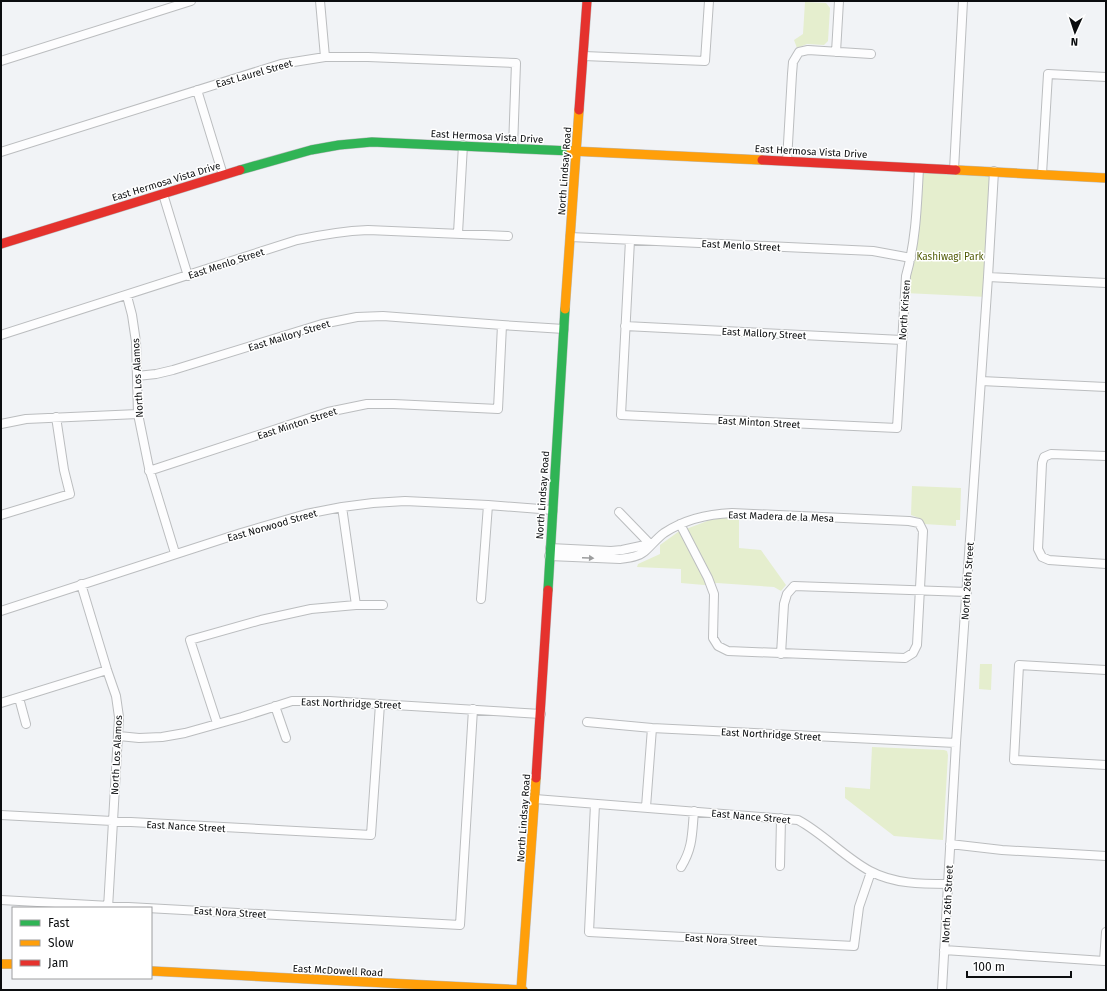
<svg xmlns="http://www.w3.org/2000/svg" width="1107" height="991" font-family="'Fira Sans',sans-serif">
	<rect width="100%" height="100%" fill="#f1f3f6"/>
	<path fill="#e5eece" d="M 805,2 L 826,3 L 830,8 L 828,41 L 824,45 L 807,44 L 797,48 L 794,40 L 803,34 Z
		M 919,168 L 994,171 L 987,297 L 905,293 Z
		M 912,486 L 961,488 L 960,520 L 956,520 L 956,526 L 924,524 L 919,518 L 911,515 Z
		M 724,518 L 739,519 L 739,548 L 761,550 L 786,585 L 781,591 L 774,587 L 717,583 L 704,585 L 681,583 L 681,569 L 637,567 L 638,564 L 660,554 L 660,545 L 678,532 L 710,520 Z
		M 980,664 L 992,664 L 991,690 L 979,689 Z
		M 872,747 L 944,750 L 947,751 L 948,755 L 943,840 L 894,836 L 845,798 L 845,787 L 870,789 Z"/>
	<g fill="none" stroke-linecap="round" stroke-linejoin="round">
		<defs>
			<path id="street" d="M 320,1 L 325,57
				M 836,52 L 839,1
				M 584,56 L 705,61 L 709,1
				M 1,61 L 191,1
				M 197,90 L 223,175
				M 1,152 L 281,64 L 325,57 L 368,57 L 516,63 L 513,148
				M 787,161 L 792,74 L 793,62 L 799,52 L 808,50 L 871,54
				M 954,170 L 963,1
				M 1042,174 L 1048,74 L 1106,77
				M 163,194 L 188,276
				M 458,233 L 463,145
				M 570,237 L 873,251 L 911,258
				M 630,240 L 621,415 L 897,428 L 906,276 C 916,241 917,205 919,168
				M 988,277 L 1106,283
				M 127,296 L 132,315 L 136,342 L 138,414 L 149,468 L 175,553
				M 625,326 L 902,340
				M 1,335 L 297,240 C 320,235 344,231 368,230 L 508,236
				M 137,376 L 156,374 L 173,370 L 322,324 L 357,317 L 383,316 L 502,325 L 564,329
				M 981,381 L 1106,387
				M 1,424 L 26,419 L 138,414
				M 1106,456 L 1051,454 L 1044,457 L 1042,463 L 1038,549 L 1042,557 L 1049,560 L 1106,564
				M 149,471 L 328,412 L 367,404 L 394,404 L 498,409 L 502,325
				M 342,507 L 356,605
				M 619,512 L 650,544
				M 1,515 L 70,494 L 64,470 L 56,417
				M 550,548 L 611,551 L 622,550 L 650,544
				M 549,556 L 620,559 C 628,558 638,557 644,552 C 651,546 656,539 664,533 C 685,519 707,514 732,513 L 909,521 L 919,523 L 923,531 L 917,645 L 913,653 L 905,658 L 728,651 L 718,646 L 713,638 L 714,594 L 708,578 L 680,524
				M 81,584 L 107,670 L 116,696 L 119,717 L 108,908
				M 481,599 L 488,505
				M 1,611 L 241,533 L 306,514 L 342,507 L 373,503 L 405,501 L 488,505 L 553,510
				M 781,654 L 784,604 L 787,594 L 794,586 L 967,592
				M 1106,670 L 1019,665 L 1014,760 L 1106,765
				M 19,698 L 26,724
				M 1,703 L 107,670
				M 275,706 L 286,738
				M 587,722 L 652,728 L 956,743
				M 217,723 L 190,640 L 261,620 L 311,609 L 356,605 L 383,605
				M 119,736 L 139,738 L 162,737 L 185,733 L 242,717 L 292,701 L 329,701 L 541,714
				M 535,799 L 798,820 C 824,834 844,857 870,871 C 894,884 922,884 948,884
				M 595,804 L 589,932 L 854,946 L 859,907 L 871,872
				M 646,807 L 652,728
				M 1,815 L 371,835 L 380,704
				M 950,844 L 1002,850 L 1106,856
				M 780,866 L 781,818
				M 681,867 C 693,848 692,833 694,811
				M 1,900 L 460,925 L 473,709
				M 944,950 L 1104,961 L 1106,932
				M 942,990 L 956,743 L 988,277 L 994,171"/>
			<path id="fast" d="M 240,170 L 311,150 L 339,145 L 372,142 L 571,151
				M 548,590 L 565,309"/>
			<path id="slow" d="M 571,151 L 762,160
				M 956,170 L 1106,178
				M 565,309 L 579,110
				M 1,964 L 13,964
				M 151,971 L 523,990
				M 521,990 L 536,778"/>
			<path id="jam" d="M 579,110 L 587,1
				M 762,160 L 956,170
				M 1,244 L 240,170
				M 536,778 L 548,590"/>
		</defs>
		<use href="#street" stroke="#bbbdbf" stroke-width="10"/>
		<use href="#fast" stroke="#bbbdbf" stroke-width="10"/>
		<use href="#slow" stroke="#bbbdbf" stroke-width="10"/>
		<use href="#jam" stroke="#bbbdbf" stroke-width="10"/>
		<use href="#street" stroke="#fdfdfe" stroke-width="8"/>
		<use href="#fast" stroke="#30b455" stroke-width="9"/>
		<use href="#slow" stroke="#ff9f0a" stroke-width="9"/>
		<use href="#jam" stroke="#e5322d" stroke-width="9"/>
	</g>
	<defs><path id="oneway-solid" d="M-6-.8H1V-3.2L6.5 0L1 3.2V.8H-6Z"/></defs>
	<use fill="#9c9d9e" href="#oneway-solid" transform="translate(588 558) rotate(3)"/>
	<g text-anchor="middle" stroke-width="3" stroke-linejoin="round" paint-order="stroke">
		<g font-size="10" fill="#0b0d0f" stroke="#fff">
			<text transform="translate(254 73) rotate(-16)" y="4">East Laurel Street</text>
			<text transform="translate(487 136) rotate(3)" y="4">East Hermosa Vista Drive</text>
			<text transform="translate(811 151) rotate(3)" y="4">East Hermosa Vista Drive</text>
			<text transform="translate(564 171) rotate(-86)" y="4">North Lindsay Road</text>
			<text transform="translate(166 181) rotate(-17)" y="4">East Hermosa Vista Drive</text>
			<text transform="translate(741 245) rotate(3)" y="4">East Menlo Street</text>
			<text transform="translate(226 263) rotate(-18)" y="4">East Menlo Street</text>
			<text transform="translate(904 310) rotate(-86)" y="4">North Kristen</text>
			<text transform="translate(764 333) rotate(3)" y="4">East Mallory Street</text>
			<text transform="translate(289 335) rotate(-17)" y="4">East Mallory Street</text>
			<text transform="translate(137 378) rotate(-93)" y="4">North Los Alamos</text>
			<text transform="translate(759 422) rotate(3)" y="4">East Minton Street</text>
			<text transform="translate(297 423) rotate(-18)" y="4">East Minton Street</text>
			<text transform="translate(542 495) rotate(-86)" y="4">North Lindsay Road</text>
			<text transform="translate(781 516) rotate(2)" y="4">East Madera de la Mesa</text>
			<text transform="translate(272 525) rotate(-16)" y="4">East Norwood Street</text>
			<text transform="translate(967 581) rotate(-86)" y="4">North 26th Street</text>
			<text transform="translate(351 703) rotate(2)" y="4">East Northridge Street</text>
			<text transform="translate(771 734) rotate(3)" y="4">East Northridge Street</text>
			<text transform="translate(116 755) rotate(-87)" y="4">North Los Alamos</text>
			<text transform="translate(751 816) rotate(5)" y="4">East Nance Street</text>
			<text transform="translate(523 818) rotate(-86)" y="4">North Lindsay Road</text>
			<text transform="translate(186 826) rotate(3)" y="4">East Nance Street</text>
			<text transform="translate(947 904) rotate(-87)" y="4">North 26th Street</text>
			<text transform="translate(230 912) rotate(3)" y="4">East Nora Street</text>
			<text transform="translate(721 939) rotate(3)" y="4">East Nora Street</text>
			<text transform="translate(338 970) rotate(3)" y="4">East McDowell Road</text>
		</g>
		<g font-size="10" fill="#505b05" stroke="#fff">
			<text x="950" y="260">Kashiwagi Park</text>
		</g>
	</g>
	<rect width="1107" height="991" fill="none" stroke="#0b0d0f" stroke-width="4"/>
	<rect x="12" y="907" width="140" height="72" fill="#ffffff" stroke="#9d9e9f"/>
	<rect x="20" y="920" width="20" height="6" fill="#30b455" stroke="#9d9e9f"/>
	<text x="48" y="927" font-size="12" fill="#0b0d0f">Fast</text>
	<rect x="20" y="940" width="20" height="6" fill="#ff9f0a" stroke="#9d9e9f"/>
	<text x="48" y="947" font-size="12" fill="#0b0d0f">Slow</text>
	<rect x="20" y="960" width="20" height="6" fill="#e5322d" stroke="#9d9e9f"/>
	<text x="48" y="967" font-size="12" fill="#0b0d0f">Jam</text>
	<g transform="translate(1075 32) rotate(183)" stroke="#ffffff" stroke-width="3" paint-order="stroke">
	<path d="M0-3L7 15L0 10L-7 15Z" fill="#0b0d0f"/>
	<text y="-6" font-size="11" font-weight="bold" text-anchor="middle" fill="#0b0d0f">N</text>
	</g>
	<path d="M967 971v6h104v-6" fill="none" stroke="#0b0d0f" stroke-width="2"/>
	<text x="973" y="971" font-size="12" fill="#0b0d0f" stroke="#ffffff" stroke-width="3" paint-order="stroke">100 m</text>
</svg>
